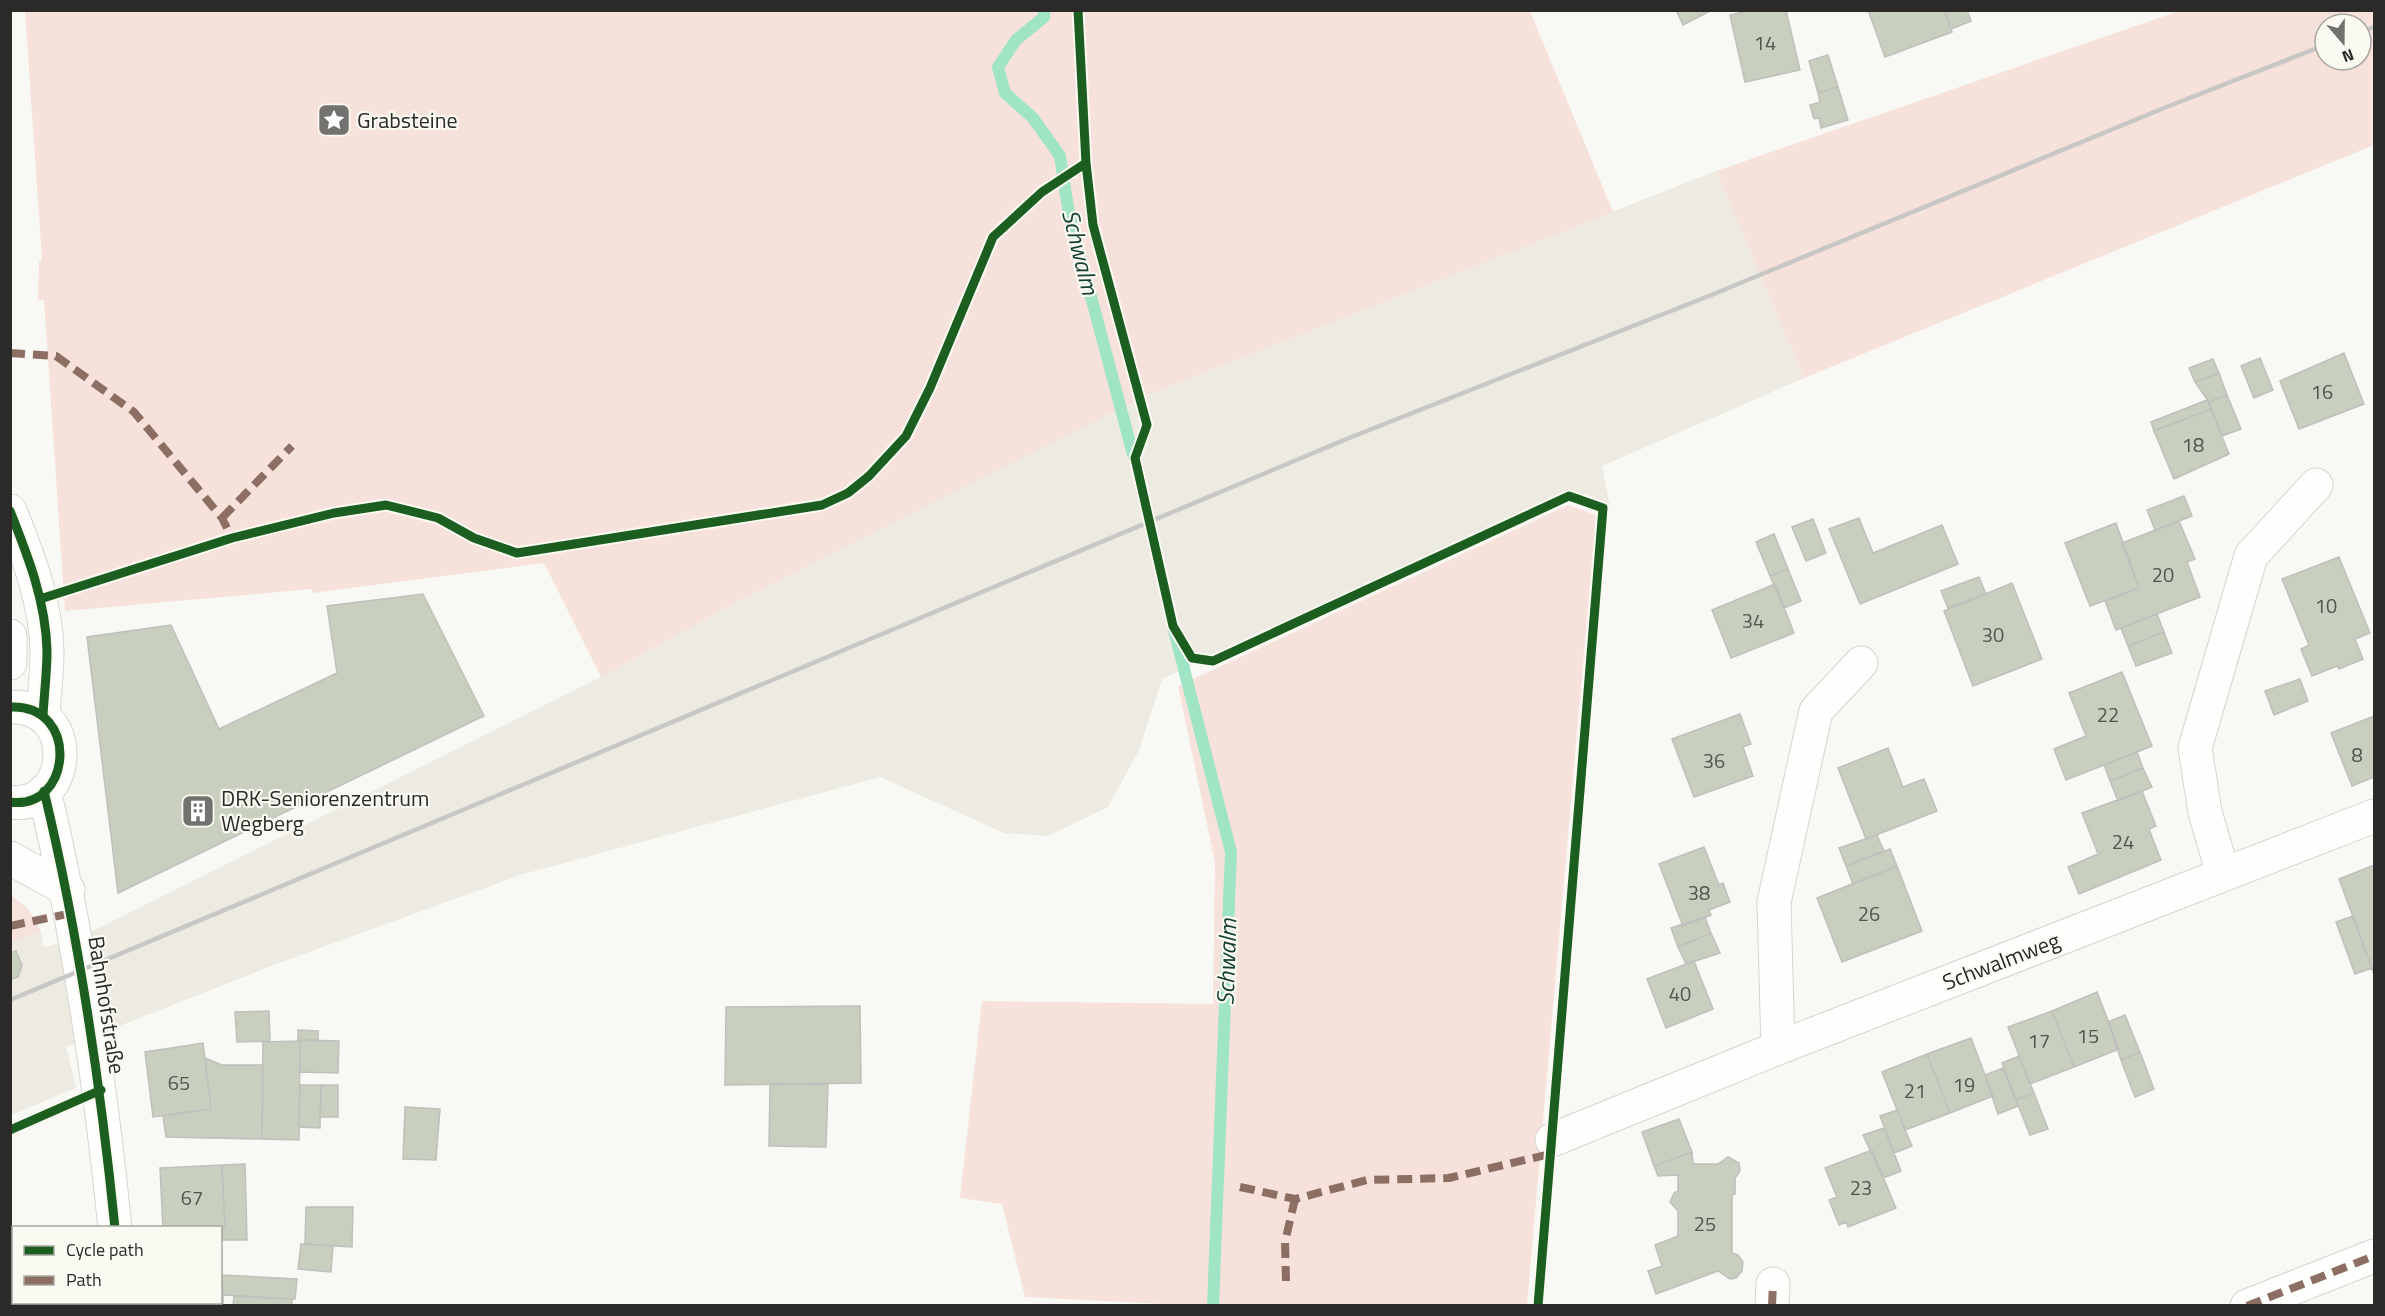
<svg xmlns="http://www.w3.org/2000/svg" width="2385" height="1316" font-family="'Titillium Web',sans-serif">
	<rect width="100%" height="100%" fill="#f8f8f4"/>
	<path fill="#eceae1" d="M 1716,171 L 1804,378 L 1602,466 L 1610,507 L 1568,491 L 1162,679 L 1139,750 L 1108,807 L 1048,836 L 1004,833 L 880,777 L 520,875 L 279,963 L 66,1047 L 76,1088 L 11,1115 L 10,942 L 41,931 L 44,948 L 101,927 L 601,677 L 746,597 L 1147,395 Z"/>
	<path fill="#f6e2db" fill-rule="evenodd" d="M 2182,10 L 2374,11 L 2374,145 L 1804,378 L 1716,171 ZM 2325,24 L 2361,24 L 2361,60 L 2325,60 Z
		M 25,11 L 1530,11 L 1613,212 L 1147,395 L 746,597 L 601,677 L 544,563 L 312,593 L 312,589 L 65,611 L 44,300 L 38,300 L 39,262 L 42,260 Z
		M 1568,505 L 1596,515 L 1527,1305 L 1202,1306 L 1025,1297 L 1002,1204 L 960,1198 L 982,1001 L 1213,1004 L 1215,862 L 1178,686 Z
		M 10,894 L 28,909 L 41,931 L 11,942 Z"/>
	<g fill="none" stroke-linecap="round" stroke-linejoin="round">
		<path stroke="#9fe4c4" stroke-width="12" d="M 1044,10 L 1044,17 L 1016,40 L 998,67 L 1005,93 L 1033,118 L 1060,156 L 1069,214 L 1134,458
			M 1173,626 L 1231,852 L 1213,1306"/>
	</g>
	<path fill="#c8cfbf" stroke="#bfbfbd" stroke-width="1.5" d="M 1676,10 L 1710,10 L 1710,11 L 1683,25 Z
		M 1752,10 L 1786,10 L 1800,70 L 1745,82 L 1730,15 Z
		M 1868,10 L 1944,10 L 1952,32 L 1885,57 Z
		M 1944,10 L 1967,10 L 1971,21 L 1951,29 Z
		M 1828,55 L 1838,87 L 1818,93 L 1809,61 Z
		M 1838,87 L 1848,120 L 1821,128 L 1819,118 L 1814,119 L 1810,105 L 1820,102 L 1818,93 Z
		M 2344,353 L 2364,404 L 2299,429 L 2280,381 Z
		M 2260,358 L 2273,390 L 2254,398 L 2241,366 Z
		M 2213,359 L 2219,373 L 2195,382 L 2189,368 Z
		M 2219,373 L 2227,395 L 2209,402 L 2195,382 Z
		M 2227,395 L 2241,429 L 2222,436 L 2209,402 Z
		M 2207,400 L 2211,409 L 2154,431 L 2151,422 Z
		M 2211,409 L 2229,454 L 2174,479 L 2154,431 Z
		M 2184,496 L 2192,516 L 2155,530 L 2147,510 Z
		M 1859,518 L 1873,553 L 1942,525 L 1958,564 L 1860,604 L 1829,529 Z
		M 1813,519 L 1826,553 L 1806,561 L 1792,527 Z
		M 2179,521 L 2195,559 L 2187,562 L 2200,597 L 2116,630 L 2105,601 L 2139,588 L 2122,543 Z
		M 2116,523 L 2139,588 L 2090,606 L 2065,543 Z
		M 1774,534 L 1788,569 L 1770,576 L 1756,542 Z
		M 2339,557 L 2370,633 L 2355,639 L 2363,659 L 2339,669 L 2337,666 L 2312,676 L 2301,649 L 2309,645 L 2282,579 Z
		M 1788,569 L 1801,601 L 1784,608 L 1770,576 Z
		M 1979,577 L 1986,594 L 1948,608 L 1941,591 Z
		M 2012,583 L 2042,659 L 1973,686 L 1944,611 Z
		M 1775,584 L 1794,633 L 1731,658 L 1712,610 Z
		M 423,594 L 484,716 L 118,893 L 87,637 L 171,625 L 219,729 L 337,673 L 327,606 Z
		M 2157,614 L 2164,632 L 2128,646 L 2121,628 Z
		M 2164,632 L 2172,653 L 2136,666 L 2128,646 Z
		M 2122,672 L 2152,746 L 2066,780 L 2054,749 L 2086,736 L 2069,693 Z
		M 2300,679 L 2308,701 L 2274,715 L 2265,691 Z
		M 1740,714 L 1751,744 L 1743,747 L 1753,776 L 1694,797 L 1672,739 Z
		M 2374,716 L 2374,777 L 2352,786 L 2331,733 Z
		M 1888,748 L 1903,787 L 1924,779 L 1937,811 L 1866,839 L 1838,768 Z
		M 2137,752 L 2143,768 L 2110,781 L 2104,765 Z
		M 2143,768 L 2152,787 L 2118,801 L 2110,781 Z
		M 2142,791 L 2156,826 L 2149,829 L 2161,860 L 2079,894 L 2068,867 L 2098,854 L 2082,813 Z
		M 1877,835 L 1884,851 L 1846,866 L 1839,848 Z
		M 1704,847 L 1719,885 L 1723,883 L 1730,902 L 1709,910 L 1711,915 L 1683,926 L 1659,864 Z
		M 1890,849 L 1897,866 L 1853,884 L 1846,866 Z
		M 2374,865 L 2374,974 L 2339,879 Z
		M 1897,866 L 1922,931 L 1842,962 L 1817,898 Z
		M 2353,916 L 2372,968 L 2355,974 L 2336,922 Z
		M 1705,917 L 1711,933 L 1678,947 L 1671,928 Z
		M 1711,933 L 1720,953 L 1686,964 L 1678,947 Z
		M 16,951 L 22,965 L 18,977 L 10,980 L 10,953 Z
		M 1694,961 L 1713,1009 L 1666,1028 L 1647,979 Z
		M 2097,992 L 2119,1049 L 2074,1067 L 2052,1011 Z
		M 860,1006 L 861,1083 L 725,1085 L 726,1007 Z
		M 269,1011 L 270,1041 L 237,1042 L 235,1012 Z
		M 2052,1011 L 2074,1067 L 2030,1084 L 2008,1027 Z
		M 2125,1015 L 2140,1052 L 2121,1060 L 2108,1022 Z
		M 298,1030 L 318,1031 L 318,1041 L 298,1040 Z
		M 1971,1038 L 1993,1096 L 1950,1113 L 1927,1054 Z
		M 300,1040 L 339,1041 L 338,1073 L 300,1072 Z
		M 300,1041 L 299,1140 L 262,1139 L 263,1042 Z
		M 203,1043 L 211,1109 L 153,1117 L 145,1052 Z
		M 2140,1052 L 2154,1089 L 2135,1097 L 2121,1060 Z
		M 1927,1054 L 1950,1113 L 1905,1130 L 1882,1072 Z
		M 2019,1056 L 2034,1093 L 2016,1100 L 2002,1063 Z
		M 205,1058 L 222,1065 L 263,1065 L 262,1139 L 166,1137 L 163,1116 L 211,1109 Z
		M 2003,1068 L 2018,1106 L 1998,1114 L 1985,1075 Z
		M 770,1084 L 828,1084 L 826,1147 L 769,1146 Z
		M 300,1085 L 321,1085 L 320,1128 L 299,1127 Z
		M 321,1085 L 338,1085 L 338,1117 L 320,1117 Z
		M 2034,1093 L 2048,1129 L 2030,1135 L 2016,1100 Z
		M 405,1107 L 440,1109 L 436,1160 L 403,1159 Z
		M 1897,1110 L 1912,1146 L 1894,1153 L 1880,1116 Z
		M 1679,1119 L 1692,1152 L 1654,1166 L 1642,1132 Z
		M 1884,1128 L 1901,1171 L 1883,1178 L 1863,1135 Z
		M 1872,1150 L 1896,1208 L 1848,1227 L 1846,1222 L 1839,1225 L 1829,1200 L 1837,1197 L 1825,1168 Z
		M 1692,1152 L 1693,1164 L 1718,1164 L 1728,1157 L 1739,1163 L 1740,1171 L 1735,1178 L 1735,1194 L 1732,1195 L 1732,1253 L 1738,1255 L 1743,1262 L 1742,1271 L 1736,1278 L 1730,1279 L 1718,1271 L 1656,1294 L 1648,1271 L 1662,1266 L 1655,1245 L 1678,1236 L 1678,1211 L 1670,1202 L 1674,1193 L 1678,1191 L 1678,1175 L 1658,1176 L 1654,1166 Z
		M 245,1164 L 247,1240 L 222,1240 L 222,1229 L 225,1229 L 222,1165 Z
		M 222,1165 L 225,1229 L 163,1228 L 160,1168 Z
		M 306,1207 L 353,1207 L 352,1247 L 305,1244 Z
		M 301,1244 L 333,1246 L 331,1272 L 298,1269 Z
		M 220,1258 L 223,1295 L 220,1295 Z
		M 10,1265 L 14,1272 L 14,1297 L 10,1298 Z
		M 222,1275 L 297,1279 L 295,1299 L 223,1295 Z
		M 220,1295 L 223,1295 L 223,1306 L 166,1306 L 166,1302 L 220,1302 Z
		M 234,1296 L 292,1299 L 292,1306 L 233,1306 Z"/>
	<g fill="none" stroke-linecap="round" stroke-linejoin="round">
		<defs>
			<path id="minor" d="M 2223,874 L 2205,812 L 2195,748 L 2251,556 L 2316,485
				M 1778,1048 L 1774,902 L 1816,711 L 1861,663
				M 1552,1140 L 1778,1048 L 2374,816
				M 1772,1306 L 1773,1284
				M 2247,1306 L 2374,1256"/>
			<path id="tertiary" d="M 10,511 C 28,556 46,602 47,651 C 47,673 44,695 43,716
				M 10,636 L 10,663
				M 10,707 C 81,704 72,811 10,802
				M 44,791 C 79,936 100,1080 115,1228
				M 10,858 L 68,890
				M 122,1302 L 122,1306"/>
		</defs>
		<use href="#minor" stroke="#d4d4d1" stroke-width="35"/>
		<use href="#tertiary" stroke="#d4d4d1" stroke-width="35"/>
		<use href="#minor" stroke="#fefefd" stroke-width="33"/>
		<use href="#tertiary" stroke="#fefefd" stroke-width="33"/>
		<path stroke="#c7c7c6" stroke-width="4.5" d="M 2361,32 L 2374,27
			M 10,1000 L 1349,438 L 1709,296 L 2164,108 L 2325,45"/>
		<path stroke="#8d6e63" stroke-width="8" stroke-dasharray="15 8" stroke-linecap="butt" d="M 10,353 L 56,356 L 134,412 L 222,518 L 232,538
			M 222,518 L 292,446
			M 10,926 L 72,913
			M 1240,1187 L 1295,1199 L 1367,1180 L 1449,1178 L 1550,1154
			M 1286,1281 L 1285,1242 L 1295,1199
			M 1772,1306 L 1773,1284
			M 2247,1306 L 2374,1256"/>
		<defs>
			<path id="cycleway" d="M 1078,10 L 1086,163 L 1093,225 L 1147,425 L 1135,458 L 1173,626 L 1192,658 L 1213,661 L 1569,496 L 1603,508 L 1538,1306
				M 10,511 C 28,556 46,602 47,651 C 47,673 44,695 43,716
				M 40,599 L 232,538 L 334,513 L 386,505 L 438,518 L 474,538 L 517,553 L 822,505 L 848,493 L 869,476 L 906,436 L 930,388 L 993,237 L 1042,192 L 1086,163
				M 10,707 C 81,704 72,811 10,802
				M 44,791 C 79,936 100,1080 115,1228
				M 10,1130 L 101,1090"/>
		</defs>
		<use href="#cycleway" stroke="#faf9f2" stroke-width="13"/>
		<use href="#cycleway" stroke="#1b5e20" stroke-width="9"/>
	</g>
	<defs>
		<symbol id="sight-square" viewBox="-11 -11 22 22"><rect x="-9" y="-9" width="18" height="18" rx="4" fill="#73726f" stroke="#faf9f2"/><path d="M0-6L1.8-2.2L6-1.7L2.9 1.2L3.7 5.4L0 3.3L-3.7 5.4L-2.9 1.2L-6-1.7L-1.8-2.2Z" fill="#fff"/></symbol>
		<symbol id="building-square" viewBox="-11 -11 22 22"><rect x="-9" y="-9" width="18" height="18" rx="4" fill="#73726f" stroke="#faf9f2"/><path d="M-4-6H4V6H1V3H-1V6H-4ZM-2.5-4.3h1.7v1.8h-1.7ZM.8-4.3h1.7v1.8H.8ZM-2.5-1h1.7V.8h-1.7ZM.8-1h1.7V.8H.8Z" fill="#fff"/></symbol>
	</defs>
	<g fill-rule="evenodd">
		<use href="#sight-square" x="315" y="101" width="38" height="38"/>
		<use href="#building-square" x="179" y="792" width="38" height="38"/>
	</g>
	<g text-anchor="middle" stroke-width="4.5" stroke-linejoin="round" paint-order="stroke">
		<g font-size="20" fill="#52534e">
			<text x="1765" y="50">14</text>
			<text x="2322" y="399">16</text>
			<text x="2193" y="452">18</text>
			<text x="2163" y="582">20</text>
			<text x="2326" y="613">10</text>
			<text x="1753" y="628">34</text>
			<text x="1993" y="642">30</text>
			<text x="2108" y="722">22</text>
			<text x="2357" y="762">8</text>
			<text x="1714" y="768">36</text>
			<text x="2123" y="849">24</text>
			<text x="1699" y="900">38</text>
			<text x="1869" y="921">26</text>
			<text x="1680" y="1001">40</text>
			<text x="2088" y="1043">15</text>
			<text x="2039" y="1048">17</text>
			<text x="179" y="1090">65</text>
			<text x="1964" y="1092">19</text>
			<text x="1915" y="1098">21</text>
			<text x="1861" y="1195">23</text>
			<text x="192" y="1205">67</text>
			<text x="1705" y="1231">25</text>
		</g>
		<g font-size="22" fill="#2b2a28" stroke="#faf9f2" text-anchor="start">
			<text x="357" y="128">Grabsteine</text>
			<text x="221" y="806">DRK-Seniorenzentrum<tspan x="221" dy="25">Wegberg</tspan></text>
		</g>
		<g font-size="22" fill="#2b2a28" stroke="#faf9f2">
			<text transform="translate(2001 961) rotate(-21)" y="8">Schwalmweg</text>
			<text transform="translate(107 1005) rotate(81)" y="8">Bahnhofstraße</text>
		</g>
		<g font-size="24" font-style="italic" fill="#133e2d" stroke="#faf9f2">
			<text transform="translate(1080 252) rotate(76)" y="8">Schwalm</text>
			<text transform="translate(1227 962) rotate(-88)" y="8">Schwalm</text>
		</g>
	</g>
	<rect width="2385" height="1316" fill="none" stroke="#2b2a28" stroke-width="24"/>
	<rect x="12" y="1226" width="210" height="78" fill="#faf9f2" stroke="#a7a6a1" stroke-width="1.5"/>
	<rect x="24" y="1246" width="30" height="9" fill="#1b5e20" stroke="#a7a6a1" stroke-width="1.5"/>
	<text x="66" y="1256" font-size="18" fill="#2b2a28">Cycle path</text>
	<rect x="24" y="1276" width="30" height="9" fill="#8d6e63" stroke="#a7a6a1" stroke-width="1.5"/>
	<text x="66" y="1286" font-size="18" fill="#2b2a28">Path</text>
	<g transform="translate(2343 42) rotate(160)"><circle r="28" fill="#faf9f2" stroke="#a7a6a1" stroke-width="1.5"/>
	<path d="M0-4.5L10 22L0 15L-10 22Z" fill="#73726f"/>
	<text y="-9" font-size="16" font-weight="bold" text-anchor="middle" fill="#2b2a28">N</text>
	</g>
</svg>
